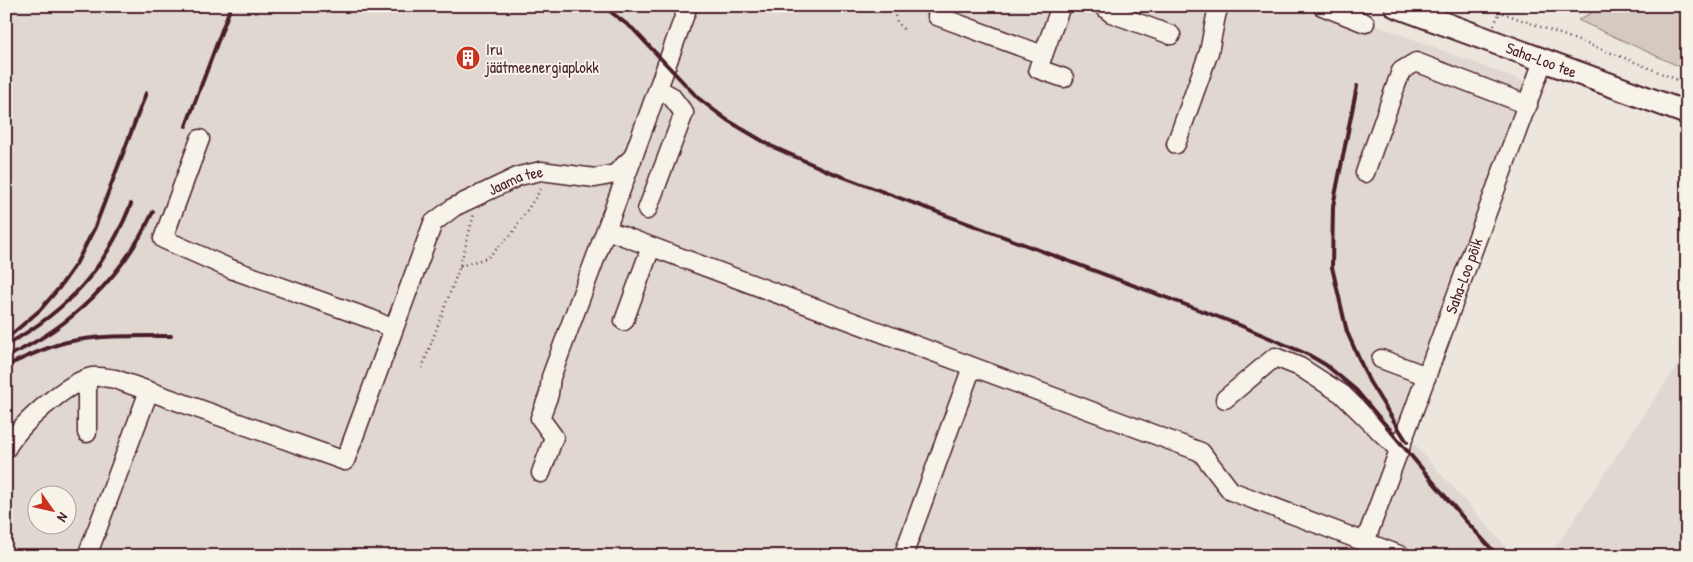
<svg xmlns="http://www.w3.org/2000/svg" width="1693" height="562" font-family="'Patrick Hand',sans-serif">
	<rect width="100%" height="100%" fill="#ece6dd"/>
	<filter id="ink" filterUnits="userSpaceOnUse"><feTurbulence type="fractalNoise" baseFrequency=".02" numOctaves="2"/><feDisplacementMap in="SourceGraphic" scale="10" xChannelSelector="R" yChannelSelector="G"/><feConvolveMatrix kernelMatrix="1 2 1 2 8 2 1 2 1" color-interpolation-filters="sRGB"/></filter>
	<g filter="url(#ink)">
		<path fill="#e0d7d0" fill-rule="evenodd" d="M 6,6 L 1326,6 L 1525,82 L 1408,437 L 1514,556 L 6,556 ZM 38,494 L 68,494 L 68,524 L 38,524 Z
			M 1687,350 L 1687,556 L 1550,556 Z"/>
		<path fill="#d5c9c2" stroke="#907476" d="M 1604,6 L 1687,6 L 1687,70 L 1578,20 Z"/>
		<g fill="none" stroke-linecap="round" stroke-linejoin="round">
			<defs>
				<g id="minor">
					<path d="M 1061,6 L 1038,69 L 1064,78"/>
					<path d="M 1103,6 L 1111,13 L 1171,35"/>
					<path d="M 1322,6 L 1365,23"/>
					<path d="M 937,16 L 1043,55"/>
					<path d="M 200,139 L 163,239 L 231,269 L 371,319 L 393,329"/>
					<path d="M 1176,144 L 1209,52 L 1216,16 L 1219,6"/>
					<path d="M 1365,173 L 1401,71 L 1416,62 L 1528,105"/>
					<path d="M 647,210 L 684,113 L 671,96 L 658,89"/>
					<path d="M 607,230 L 1201,452 L 1231,491 L 1402,556"/>
					<path d="M 624,321 L 651,247"/>
					<path d="M 1381,359 L 1427,376"/>
					<path d="M 1225,399 L 1275,357 L 1300,367 L 1342,394 L 1400,451"/>
					<path d="M 87,433 L 87,379"/>
					<path id="s1" d="M 6,449 C 19,425 66,383 92,377 C 100,376 108,378 115,379 L 345,461 L 433,223 L 454,207 L 519,176 L 541,171 L 595,178 L 615,174 L 633,157 L 688,6"/>
					<path d="M 541,473 L 554,437 L 540,418 L 549,394 L 551,377 L 632,160"/>
					<path id="s2" d="M 1365,542 L 1543,61"/>
					<path d="M 87,556 L 149,391"/>
					<path d="M 903,556 L 972,367"/>
				</g>
				<g id="major">
					<path id="s3" d="M 1396,6 L 1687,113"/>
				</g>
			</defs>
			<use href="#minor" stroke="#4a1f2b" stroke-width="21"/>
			<use href="#major" stroke="#4a1f2b" stroke-width="26"/>
			<path stroke="#4a1f2b" stroke-width="2.5" stroke-dasharray="1 4" stroke-linecap="butt" d="M 893,6 L 896,20 L 904,30
				M 1484,6 L 1625,58 L 1687,84
				M 1494,25 L 1500,12
				M 460,266 L 487,258 L 511,235 L 543,186
				M 422,368 L 460,266 L 474,214"/>
			<use href="#minor" stroke="#f7f3e8" stroke-width="18"/>
			<use href="#major" stroke="#f7f3e8" stroke-width="22"/>
			<path stroke="#4a1f2b" stroke-width="4" d="M 603,6 L 633,29 L 698,98 L 727,120 L 771,146 L 830,172 L 1237,324 L 1309,355 L 1326,365 L 1356,390 L 1465,520 L 1498,556
				M 1357,86 L 1333,206 L 1332,267 L 1347,332 L 1369,381 L 1407,442
				M 186,126 L 231,6
				M 6,339 L 40,310 L 59,288 L 76,264 L 95,227 L 146,93
				M 8,344 C 69,309 105,269 131,204
				M 6,357 C 72,327 122,277 153,212
				M 6,366 C 26,357 46,347 67,342 C 101,335 136,336 171,336"/>
		</g>
	</g>
	<defs>
		<symbol id="building-disc" viewBox="-11 -11 22 22"><circle r="9.5" fill="#c8321e" stroke="#f7f3e8"/><path d="M-4-6H4V6H1V3H-1V6H-4ZM-2.5-4.3h1.7v1.8h-1.7ZM.8-4.3h1.7v1.8H.8ZM-2.5-1h1.7V.8h-1.7ZM.8-1h1.7V.8H.8Z" fill="#fff"/></symbol>
	</defs>
	<g fill-rule="evenodd">
		<use href="#building-disc" x="454" y="44" width="28" height="28"/>
	</g>
	<g text-anchor="middle" stroke-width="4" stroke-linejoin="round" paint-order="stroke">
		<g font-size="16" fill="#4a1f2b" stroke="#f7f3e8" text-anchor="start">
			<text x="486" y="55">Iru<tspan x="486" dy="18">jäätmeenergiaplokk</tspan></text>
		</g>
		<g font-size="16" fill="#4a1f2b" stroke="#f7f3e8">
			<text dy="6" stroke="none"><textPath href="#s3" startOffset="155">Saha-Loo tee</textPath></text>
			<text dy="6" stroke="none"><textPath href="#s1" startOffset="729">Jaama tee</textPath></text>
			<text dy="6" stroke="none"><textPath href="#s2" startOffset="284">Saha-Loo põik</textPath></text>
		</g>
	</g>
	<rect width="1693" height="562" fill="none" stroke="#f7f3e8" stroke-width="25"/>
	<rect x="12" y="12" width="1668" height="537" fill="none" stroke="#4a1f2b" stroke-width="2" filter="url(#ink)"/>
	<g transform="translate(52 510) rotate(124)"><circle r="24" fill="#f7f3e8" stroke="#b29e9c"/>
	<path d="M0-4L9 19L0 12L-9 19Z" fill="#c8321e"/>
	<text y="-8" font-size="14" font-weight="bold" text-anchor="middle" fill="#4a1f2b">N</text>
	</g>
</svg>
